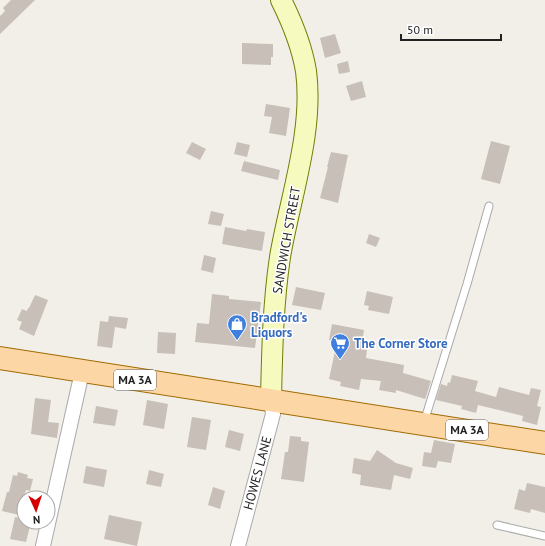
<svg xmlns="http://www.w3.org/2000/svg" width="545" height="546" font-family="'PT Sans',sans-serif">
	<rect width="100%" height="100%" fill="#f2efe9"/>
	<path fill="#c7bfb8" d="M 11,0 L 35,0 L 0,34 L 0,16 L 5,11 L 3,8 Z
		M 335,34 L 341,53 L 325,58 L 320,38 Z
		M 242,43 L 273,44 L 273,57 L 271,57 L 271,65 L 242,64 Z
		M 348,61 L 350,72 L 339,74 L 337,64 Z
		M 362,81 L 366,97 L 351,101 L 346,86 Z
		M 266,104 L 290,108 L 286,136 L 269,133 L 272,117 L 264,116 Z
		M 491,141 L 510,146 L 500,184 L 481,179 Z
		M 192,142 L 206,149 L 200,160 L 186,153 Z
		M 237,142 L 250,145 L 247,157 L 234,154 Z
		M 331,152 L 348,155 L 338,203 L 320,198 L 328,167 L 327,167 Z
		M 244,161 L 280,170 L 278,180 L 241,171 Z
		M 211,211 L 224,214 L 221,226 L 208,224 Z
		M 225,227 L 246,231 L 247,229 L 265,232 L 262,251 L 222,244 Z
		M 369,234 L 380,238 L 376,247 L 366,243 Z
		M 204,255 L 216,258 L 213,273 L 201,270 Z
		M 296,287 L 325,293 L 321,310 L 292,305 Z
		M 367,291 L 393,297 L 389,314 L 368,310 L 369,306 L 364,305 Z
		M 212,294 L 229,296 L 229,299 L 261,302 L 255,348 L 195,342 L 197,323 L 209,324 Z
		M 35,295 L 48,300 L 34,336 L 19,329 L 22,322 L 17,320 L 22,309 L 27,311 L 28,308 L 29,308 Z
		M 109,316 L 128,318 L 126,329 L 115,327 L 112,348 L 97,346 L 100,321 L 108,322 Z
		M 332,324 L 364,330 L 361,348 L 367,350 L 366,358 L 404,365 L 403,373 L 431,381 L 426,397 L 425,399 L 396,390 L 396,393 L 379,390 L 381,381 L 361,379 L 359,390 L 340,386 L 341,382 L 329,379 L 337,342 L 329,340 Z
		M 158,332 L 176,333 L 175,354 L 157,353 Z
		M 452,375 L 478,381 L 475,391 L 496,397 L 499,387 L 529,395 L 531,388 L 541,390 L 537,406 L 541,407 L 537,425 L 522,421 L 523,416 L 478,405 L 476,413 L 461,409 L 462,406 L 436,400 L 441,384 L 447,386 L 448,382 L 450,383 Z
		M 35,398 L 51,400 L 48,422 L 59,423 L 57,438 L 31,434 Z
		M 147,400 L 168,404 L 164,429 L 143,425 Z
		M 96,406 L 118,410 L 115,426 L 93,423 Z
		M 192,417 L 211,420 L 206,450 L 187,447 Z
		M 229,430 L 244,434 L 240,451 L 225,447 Z
		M 290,436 L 301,437 L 301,441 L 309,442 L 304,482 L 281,479 L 285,452 L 288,452 Z
		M 434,440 L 455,444 L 451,463 L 438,461 L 436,468 L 422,466 L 424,452 L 431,453 Z
		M 377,450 L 396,463 L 413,468 L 410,479 L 394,475 L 391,490 L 360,485 L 361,475 L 352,473 L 354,458 L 370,461 Z
		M 86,466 L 107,470 L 104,487 L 83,483 Z
		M 149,470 L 164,474 L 161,487 L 146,484 Z
		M 18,472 L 28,475 L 27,478 L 33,479 L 30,491 L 26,490 L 19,515 L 2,511 L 7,492 L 9,492 L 13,475 L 17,476 Z
		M 527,483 L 545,487 L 545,513 L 531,509 L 530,513 L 514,509 L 519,489 L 525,491 Z
		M 213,487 L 225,491 L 220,509 L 208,505 Z
		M 109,515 L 142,522 L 137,546 L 104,539 Z
		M 15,517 L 24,519 L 24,522 L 31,522 L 26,542 L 10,539 Z"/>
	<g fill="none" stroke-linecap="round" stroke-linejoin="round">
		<defs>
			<path id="service" d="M 424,422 L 467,284 L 489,206
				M 497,525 L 545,536"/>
			<path id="minor" d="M 43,546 L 82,372
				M 238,546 L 273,414 L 271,400"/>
			<path id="secondary" d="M 271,400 C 272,352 273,304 280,257 C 290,198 314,131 306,71 C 302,47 292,22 281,0"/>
			<path id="primary" d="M 0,358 L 545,443"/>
		</defs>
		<use href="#service" stroke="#a9a9a9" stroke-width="9"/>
		<use href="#minor" stroke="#a9a9a9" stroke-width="16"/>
		<use href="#secondary" stroke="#707d05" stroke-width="22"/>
		<use href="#primary" stroke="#a06b00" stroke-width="24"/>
		<use href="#service" stroke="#fff" stroke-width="7"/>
		<use href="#minor" stroke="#fff" stroke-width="14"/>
		<use href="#secondary" stroke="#f7fabf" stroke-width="20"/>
		<use href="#primary" stroke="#fcd6a4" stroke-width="22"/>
	</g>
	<defs>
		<symbol id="shop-pin" viewBox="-11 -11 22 30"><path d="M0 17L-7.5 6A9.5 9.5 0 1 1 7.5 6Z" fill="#3f7fe0" stroke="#fff"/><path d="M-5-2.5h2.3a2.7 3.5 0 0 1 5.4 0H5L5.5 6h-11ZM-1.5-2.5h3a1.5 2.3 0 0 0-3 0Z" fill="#fff"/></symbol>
		<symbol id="supermarket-pin" viewBox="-11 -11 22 30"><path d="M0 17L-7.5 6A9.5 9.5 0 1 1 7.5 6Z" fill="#3f7fe0" stroke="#fff"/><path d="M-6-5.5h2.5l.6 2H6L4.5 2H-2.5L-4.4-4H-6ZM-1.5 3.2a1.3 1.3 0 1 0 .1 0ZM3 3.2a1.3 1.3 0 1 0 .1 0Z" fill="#fff"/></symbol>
	</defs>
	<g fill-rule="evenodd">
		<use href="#shop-pin" x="226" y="313" width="22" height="30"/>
		<use href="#supermarket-pin" x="329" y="332" width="22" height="30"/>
	</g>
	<g text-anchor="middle" stroke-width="3" stroke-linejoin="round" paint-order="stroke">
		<g fill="#fff" stroke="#646464" stroke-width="1">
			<rect x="114" y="370" width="42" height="20" rx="3"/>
			<rect x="446" y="420" width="42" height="20" rx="3"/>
		</g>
		<g font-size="12" font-weight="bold" fill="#222">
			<text x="135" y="384">MA 3A</text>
			<text x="467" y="434">MA 3A</text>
		</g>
		<g font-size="13" fill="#222" stroke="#fff">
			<text transform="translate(286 240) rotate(-80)" y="5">SANDWICH STREET</text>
			<text transform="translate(257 473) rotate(-75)" y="5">HOWES LANE</text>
		</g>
		<g font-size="13" font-weight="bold" fill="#366cbe" stroke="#fff" text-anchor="start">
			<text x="251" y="322">Bradford's<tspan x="251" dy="15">Liquors</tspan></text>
			<text x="354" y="348">The Corner Store</text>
		</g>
	</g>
	<g transform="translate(36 510) rotate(177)"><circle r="19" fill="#ffffff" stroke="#a7a7a7"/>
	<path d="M0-3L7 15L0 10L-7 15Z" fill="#d40000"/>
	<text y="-6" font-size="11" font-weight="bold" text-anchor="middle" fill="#222222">N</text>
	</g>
	<path d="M401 34v6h100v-6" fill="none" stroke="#222222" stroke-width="2"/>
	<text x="407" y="34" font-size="12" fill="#222222" stroke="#ffffff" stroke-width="3" paint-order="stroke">50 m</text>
</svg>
